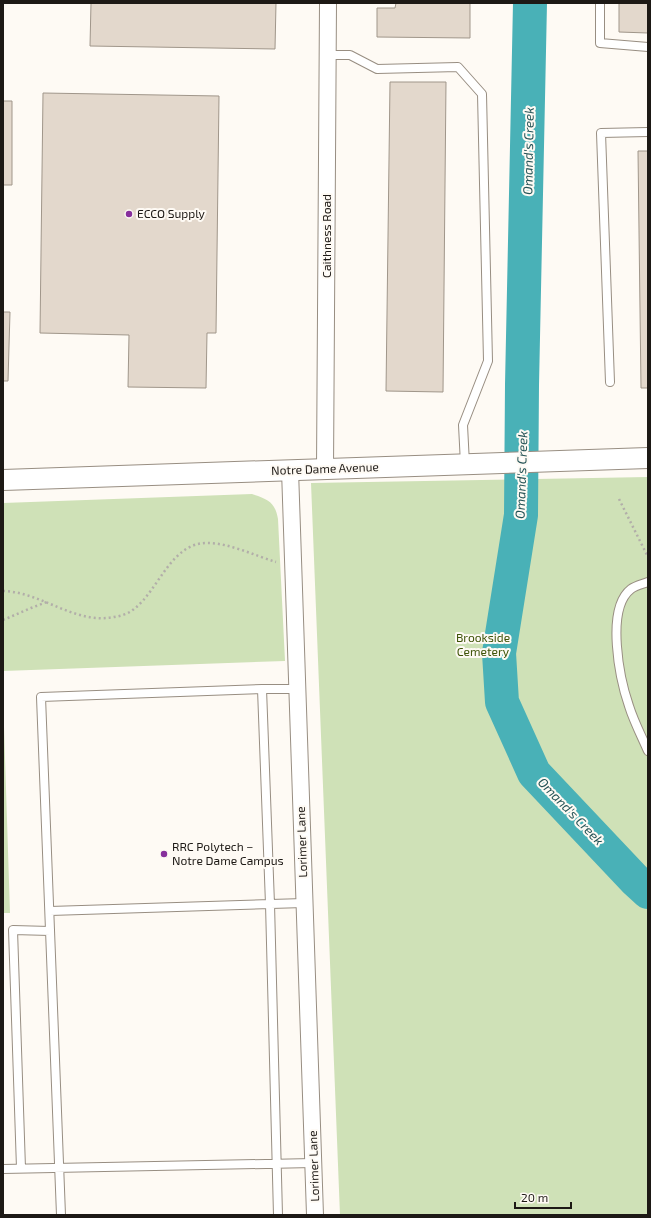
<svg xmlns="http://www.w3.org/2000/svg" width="651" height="1218" font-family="'Exo 2',sans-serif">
	<rect width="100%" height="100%" fill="#fefaf4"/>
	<path fill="#cfe1b7" d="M 648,477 L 648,1215 L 340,1215 L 311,483 Z
		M 252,494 C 268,499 275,502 278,519 L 285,661 L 3,671 L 3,503 Z
		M 3,695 L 10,913 L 3,913 Z"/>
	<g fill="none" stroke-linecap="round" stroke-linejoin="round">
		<path stroke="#49b1b7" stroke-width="34" d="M 530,3 L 522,385 L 521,515 L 499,653 L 502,702 L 534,773 L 636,881 L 648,892"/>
	</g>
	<path fill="#e3d8cc" stroke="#a0968a" d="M 91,3 L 276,3 L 275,49 L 90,46 Z
		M 396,3 L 470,3 L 470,38 L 377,37 L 377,8 L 395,8 Z
		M 619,3 L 648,3 L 648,33 L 619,32 Z
		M 390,82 L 446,82 L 443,392 L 386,391 Z
		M 43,93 L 219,96 L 216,333 L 207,333 L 206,388 L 128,387 L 129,335 L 40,333 Z
		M 3,101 L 12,101 L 12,185 L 3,185 Z
		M 638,151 L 648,151 L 648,388 L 641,388 Z
		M 3,312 L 10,312 L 8,381 L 3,381 Z"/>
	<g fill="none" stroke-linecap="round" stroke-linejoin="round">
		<defs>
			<path id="service" d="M 600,3 L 600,43 L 648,47
				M 328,55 L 350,55 L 377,69 L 458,67 L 482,94 L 488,361 L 463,425 L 465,464
				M 610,382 L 601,133 L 648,132
				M 648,582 C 643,584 635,586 631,589 C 605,609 620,680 629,706 C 634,722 642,737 648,751
				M 262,689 L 297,689
				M 50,911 L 304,903
				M 21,1168 L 13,930 L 50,931
				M 3,1169 L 313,1163
				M 61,1215 L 41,697 L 262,689 L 270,904 L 278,1215"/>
			<path id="minor" d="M 325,469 L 328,3
				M 290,470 L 315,1215"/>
			<path id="tertiary" d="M 3,480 L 648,458"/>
		</defs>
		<use href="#service" stroke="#988e82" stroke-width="10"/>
		<use href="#minor" stroke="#988e82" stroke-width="18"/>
		<use href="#tertiary" stroke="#988e82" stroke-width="22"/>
		<path stroke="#b2aea9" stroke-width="2.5" stroke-dasharray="2 3" stroke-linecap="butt" d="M 619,499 L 648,557
			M 3,591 C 42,592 75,625 114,617 C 121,616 128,614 134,609 C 159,590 171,542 208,543 C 229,543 256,556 276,562
			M 3,620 L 31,608 L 47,602"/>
		<use href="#service" stroke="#fff" stroke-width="8"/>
		<use href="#minor" stroke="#fff" stroke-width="16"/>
		<use href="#tertiary" stroke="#fff" stroke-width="20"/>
	</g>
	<g fill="#872f9c" stroke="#fefaf4" stroke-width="1.5">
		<circle cx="129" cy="214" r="4"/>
		<circle cx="164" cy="854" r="4"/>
	</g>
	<g text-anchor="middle" stroke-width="4" stroke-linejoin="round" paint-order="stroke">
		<g font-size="12" fill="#1d1915" stroke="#fefaf4" text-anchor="start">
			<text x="137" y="218">ECCO Supply</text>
			<text x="172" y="851">RRC Polytech –<tspan x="172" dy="14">Notre Dame Campus</tspan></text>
		</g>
		<g font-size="12" fill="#1d1915" stroke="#fefaf4">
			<text transform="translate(327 236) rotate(-90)" y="4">Caithness Road</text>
			<text transform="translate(325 469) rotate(-2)" y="4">Notre Dame Avenue</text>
			<text transform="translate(302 842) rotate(-92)" y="4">Lorimer Lane</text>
			<text transform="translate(314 1166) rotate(-92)" y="4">Lorimer Lane</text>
		</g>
		<g font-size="12" fill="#3c5205" stroke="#fefaf4">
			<text x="483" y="642">Brookside<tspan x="483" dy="14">Cemetery</tspan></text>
		</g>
		<g font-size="13" font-style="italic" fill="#255356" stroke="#fefaf4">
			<text transform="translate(528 151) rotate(-89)" y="5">Omand's Creek</text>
			<text transform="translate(521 475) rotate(-88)" y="5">Omand's Creek</text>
			<text transform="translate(571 811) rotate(46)" y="5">Omand's Creek</text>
		</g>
	</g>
	<rect width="651" height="1218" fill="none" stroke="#1d1915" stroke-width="8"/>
	<path d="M515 1202v6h56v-6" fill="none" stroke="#1d1915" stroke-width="2"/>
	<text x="521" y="1202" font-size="12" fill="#1d1915" stroke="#fefaf4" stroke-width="3" paint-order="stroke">20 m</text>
</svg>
